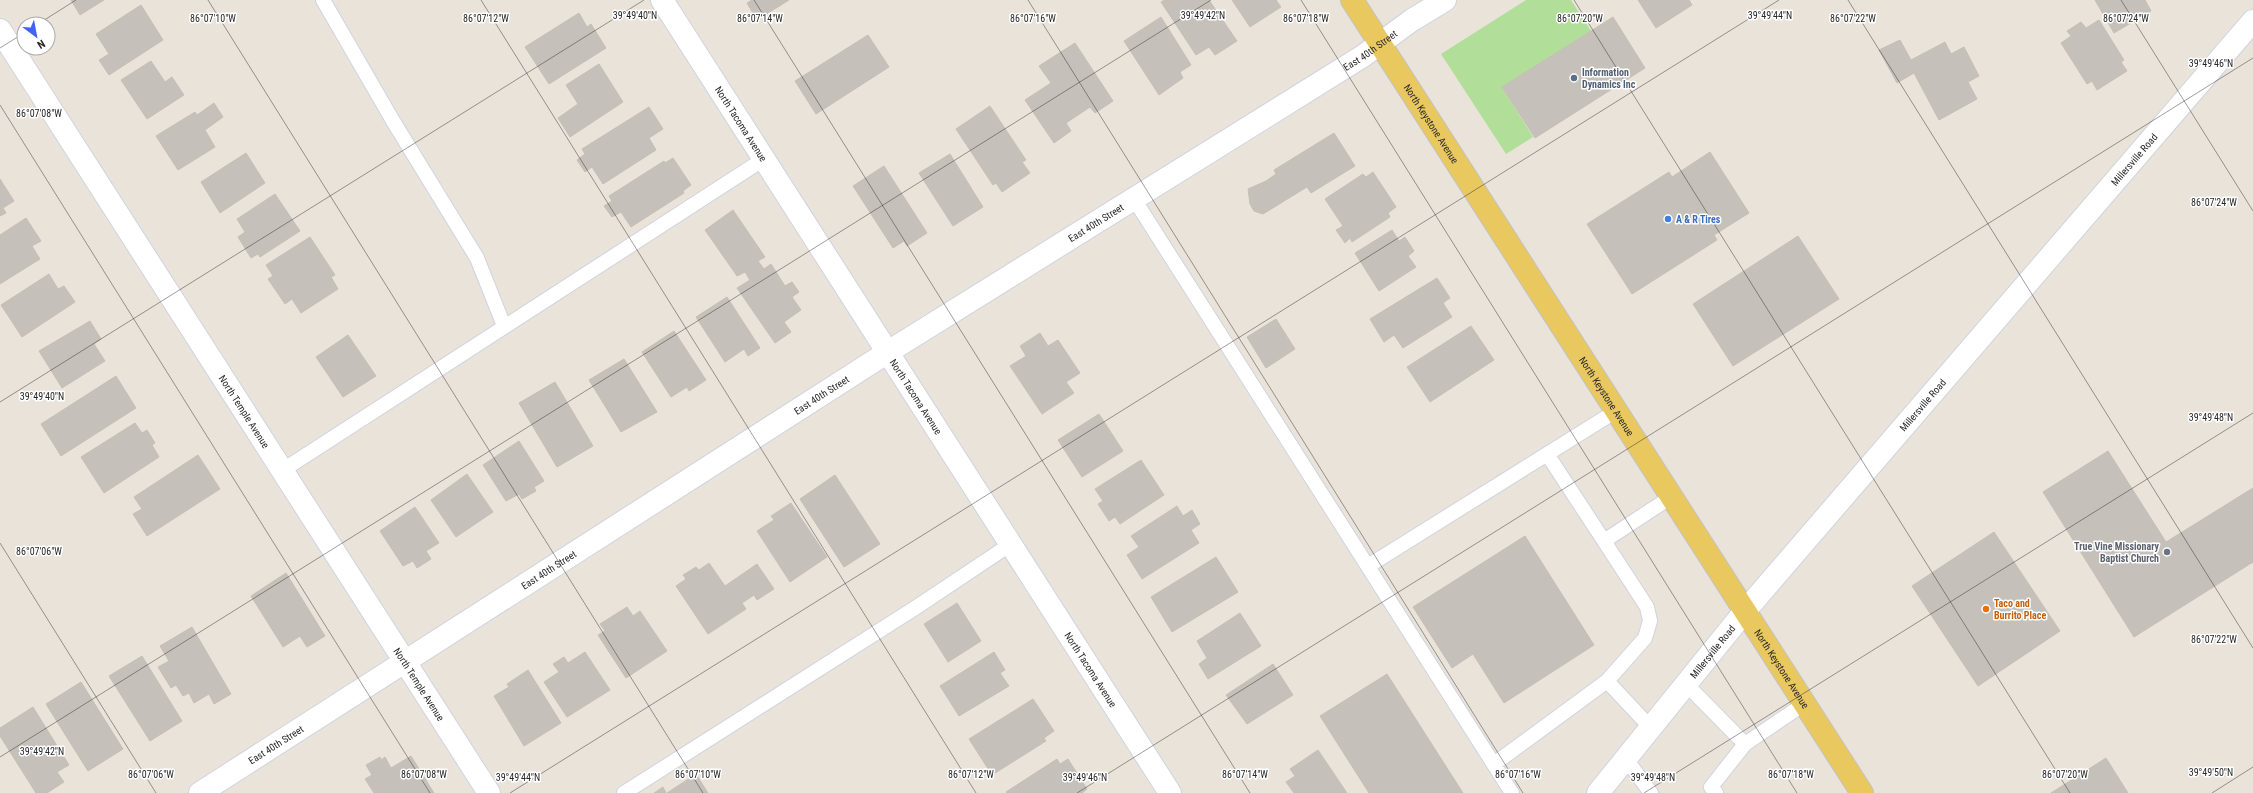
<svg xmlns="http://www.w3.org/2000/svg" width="2253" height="793" font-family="'Roboto Condensed',sans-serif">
	<rect width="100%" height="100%" fill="#eae3da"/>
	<path fill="#b1de99" d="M 1526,0 L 1571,0 L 1591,31 L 1502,87 L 1533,137 L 1506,154 L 1441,54 Z"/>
	<path fill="#c5c0ba" stroke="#c5bfb4" d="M 71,0 L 104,0 L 80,15 Z
		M 752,0 L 789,0 L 757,20 L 747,3 Z
		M 1165,0 L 1209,0 L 1237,41 L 1215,55 L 1209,47 L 1196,55 L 1161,2 Z
		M 1232,0 L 1276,0 L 1281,7 L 1250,27 Z
		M 1638,0 L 1689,0 L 1692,5 L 1656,28 Z
		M 2095,0 L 2145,0 L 2151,11 L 2114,33 Z
		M 141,5 L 163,40 L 109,75 L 99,60 L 109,54 L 96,34 Z
		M 579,13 L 587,27 L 591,24 L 606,48 L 549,84 L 525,47 Z
		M 1161,17 L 1191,65 L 1180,72 L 1183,78 L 1159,95 L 1124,41 Z
		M 1613,17 L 1645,68 L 1535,138 L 1502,87 Z
		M 2099,20 L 2124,60 L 2121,62 L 2127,71 L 2097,90 L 2092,81 L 2087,84 L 2061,43 L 2071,36 L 2067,31 L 2081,22 L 2086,28 Z
		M 868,35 L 889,67 L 816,114 L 795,81 Z
		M 1900,40 L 1911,60 L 1945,42 L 1951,54 L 1964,47 L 1979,76 L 1968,82 L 1977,99 L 1939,120 L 1914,73 L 1897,83 L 1879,50 Z
		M 1075,43 L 1113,101 L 1095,113 L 1090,107 L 1066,123 L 1071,131 L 1054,143 L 1025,100 L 1051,83 L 1039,66 Z
		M 151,61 L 165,82 L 172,77 L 184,95 L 147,119 L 121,80 Z
		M 599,64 L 623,102 L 570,137 L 558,118 L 578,104 L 566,85 Z
		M 214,103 L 223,117 L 205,130 L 215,147 L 178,170 L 156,136 L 195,112 L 197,115 Z
		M 990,106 L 1026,160 L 1022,162 L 1030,173 L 1002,192 L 996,183 L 993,185 L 956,129 Z
		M 649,107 L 663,129 L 649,138 L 656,150 L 603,184 L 592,167 L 585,172 L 577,160 L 585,154 L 582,149 Z
		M 1334,133 L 1355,166 L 1311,193 L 1307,187 L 1263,214 L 1254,211 L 1250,204 L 1248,189 L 1266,181 L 1276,174 L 1274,170 Z
		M 1710,152 L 1749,213 L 1714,235 L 1717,240 L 1632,294 L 1587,224 L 1669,172 L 1672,177 Z
		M 246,153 L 265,183 L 220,213 L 201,182 Z
		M 950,154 L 983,207 L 953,226 L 919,173 Z
		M 673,158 L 691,185 L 683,191 L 684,193 L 631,227 L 621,212 L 612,217 L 604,206 L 612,201 L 609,196 L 664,161 L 665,163 Z
		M 884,166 L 927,233 L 907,246 L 904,241 L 893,248 L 853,186 Z
		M 1373,172 L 1396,207 L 1388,213 L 1390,217 L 1352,242 L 1350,238 L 1345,243 L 1336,230 L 1343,226 L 1325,199 L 1363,174 L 1366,177 Z
		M 0,179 L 14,201 L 3,208 L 6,213 L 0,216 Z
		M 275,194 L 300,231 L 260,257 L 258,254 L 251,258 L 238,237 L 245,232 L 237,219 Z
		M 733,210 L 765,257 L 758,261 L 764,269 L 771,264 L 785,286 L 792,282 L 799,292 L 792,297 L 801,310 L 784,322 L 791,332 L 775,343 L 737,288 L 750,280 L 745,272 L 737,276 L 705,230 Z
		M 26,218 L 41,241 L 32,246 L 40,259 L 0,284 L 0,235 Z
		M 1392,230 L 1399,241 L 1405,237 L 1414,251 L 1408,256 L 1416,267 L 1379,291 L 1355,253 Z
		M 1798,236 L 1839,299 L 1733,366 L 1693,304 Z
		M 310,237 L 335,275 L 331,277 L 338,289 L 301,313 L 292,299 L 285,304 L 268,279 L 273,276 L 266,265 Z
		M 49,274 L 58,289 L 64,286 L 75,302 L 22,337 L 1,305 Z
		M 1437,278 L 1450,298 L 1443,303 L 1452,317 L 1403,348 L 1394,335 L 1384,342 L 1370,319 Z
		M 727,297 L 760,348 L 748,356 L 744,349 L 725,362 L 696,317 Z
		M 1276,319 L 1295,349 L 1266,368 L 1247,337 Z
		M 90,321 L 101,339 L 94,344 L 105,361 L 62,388 L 39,351 Z
		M 1471,326 L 1494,360 L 1430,402 L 1407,367 Z
		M 674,331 L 706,380 L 689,391 L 687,387 L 671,397 L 642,352 Z
		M 1040,333 L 1048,346 L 1058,340 L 1080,373 L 1066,382 L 1074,393 L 1042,414 L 1010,366 L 1026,356 L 1020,346 Z
		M 348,335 L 376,376 L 343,397 L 316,357 Z
		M 624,359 L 657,412 L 621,432 L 589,380 Z
		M 116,376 L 136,408 L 61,456 L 41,424 Z
		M 555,382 L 593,446 L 557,467 L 519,403 Z
		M 1099,414 L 1123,451 L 1082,477 L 1058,440 Z
		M 135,423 L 142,433 L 147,430 L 155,443 L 152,445 L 159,457 L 104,493 L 81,457 Z
		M 519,441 L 544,481 L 534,487 L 536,491 L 522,499 L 519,494 L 506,501 L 483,465 Z
		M 2108,451 L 2166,542 L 2253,488 L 2253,562 L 2134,637 L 2043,492 Z
		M 198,455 L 220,489 L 147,536 L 133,514 L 142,509 L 134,497 Z
		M 1141,460 L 1164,495 L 1120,524 L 1115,517 L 1109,521 L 1098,504 L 1103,501 L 1095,489 Z
		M 467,474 L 493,512 L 456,537 L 431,500 Z
		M 835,475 L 880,544 L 844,567 L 800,499 Z
		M 791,503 L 827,557 L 790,582 L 757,531 L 774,520 L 771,516 Z
		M 1177,506 L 1183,516 L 1192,510 L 1200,524 L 1191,530 L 1199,543 L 1142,579 L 1127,555 L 1139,547 L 1131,536 Z
		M 415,507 L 439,543 L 426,551 L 431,559 L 417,568 L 413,561 L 403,566 L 380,531 Z
		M 1994,532 L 2060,631 L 1978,686 L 1912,586 Z
		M 1525,536 L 1594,645 L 1504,703 L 1473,654 L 1452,668 L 1413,607 Z
		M 1216,557 L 1238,592 L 1172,632 L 1151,597 Z
		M 709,563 L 725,586 L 757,564 L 774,589 L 757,600 L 754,595 L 742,603 L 746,609 L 708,634 L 676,586 L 686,579 L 683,575 L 696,567 L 699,570 Z
		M 286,573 L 325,636 L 307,647 L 300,636 L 283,647 L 251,596 Z
		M 957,603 L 981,641 L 948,662 L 924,624 Z
		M 627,607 L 633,616 L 640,611 L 667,651 L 626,678 L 598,635 L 605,631 L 600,624 Z
		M 1240,613 L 1261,646 L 1208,679 L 1199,664 L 1207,658 L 1197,641 Z
		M 192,627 L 231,694 L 214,704 L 209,694 L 194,703 L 189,693 L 183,696 L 176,685 L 171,688 L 158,667 L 169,661 L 160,646 Z
		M 585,652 L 610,690 L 567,717 L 544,682 L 559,672 L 553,664 L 564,657 L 568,663 Z
		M 994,652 L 1005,670 L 1000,673 L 1009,686 L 959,716 L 940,686 Z
		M 142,656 L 182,721 L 150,741 L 109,676 Z
		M 1273,664 L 1293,695 L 1247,724 L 1226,695 Z
		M 528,670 L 561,723 L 524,746 L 494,696 L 509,687 L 507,684 Z
		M 1387,674 L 1463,793 L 1369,793 L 1320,716 Z
		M 81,682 L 123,749 L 88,771 L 46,704 Z
		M 1033,699 L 1054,731 L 1044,738 L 1046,741 L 992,775 L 969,739 Z
		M 33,707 L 69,765 L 57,772 L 64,782 L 47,793 L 36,793 L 0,736 L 0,728 Z
		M 1318,750 L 1347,793 L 1294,793 L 1286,782 L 1295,776 L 1290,769 Z
		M 411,756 L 434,793 L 374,793 L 365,779 L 372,775 L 366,765 L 380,757 L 381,760 L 385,757 L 391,768 Z
		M 2106,758 L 2128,793 L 2051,793 Z
		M 1057,759 L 1060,764 L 1068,759 L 1087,789 L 1082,793 L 1007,793 L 1006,792 Z
		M 696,774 L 708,793 L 667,793 Z
		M 663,787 L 666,793 L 654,793 Z"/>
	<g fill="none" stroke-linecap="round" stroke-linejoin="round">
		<defs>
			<path id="service" d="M 323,0 L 393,121 L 477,258 L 504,326
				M 1134,199 L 1512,793
				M 1547,454 L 1604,541
				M 283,470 L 764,159
				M 1368,566 L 1616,411
				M 1607,681 L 1645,638 L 1650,621 L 1647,607 L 1604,541 L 1671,497
				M 1686,684 L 1745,744
				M 1626,759 L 1651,793
				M 1494,764 L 1607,681 L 1651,728
				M 624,793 L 915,608 L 1011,544
				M 1716,793 L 1711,787 L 1745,744 L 1804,704"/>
			<g id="minor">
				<path id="s1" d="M 662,0 L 1170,793"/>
				<path id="s2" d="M 0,30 L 489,793"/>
				<path id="s3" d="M 200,793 L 888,352 L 1363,56 L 1412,20 L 1445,0"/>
			</g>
			<g id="tertiary">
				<path id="s4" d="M 1598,793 L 1745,611 L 2253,21"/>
			</g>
			<g id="primary">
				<path id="s5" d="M 1352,0 L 1862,793"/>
			</g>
		</defs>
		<use href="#service" stroke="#d0d3e0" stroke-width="16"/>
		<use href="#minor" stroke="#d0d3e0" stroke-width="24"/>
		<use href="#tertiary" stroke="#d0d3e0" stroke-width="24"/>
		<use href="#primary" stroke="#c3c3c3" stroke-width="24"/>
		<use href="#service" stroke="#fff" stroke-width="14"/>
		<use href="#minor" stroke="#fff" stroke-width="22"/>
		<use href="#tertiary" stroke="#fff" stroke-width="22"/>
		<use href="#primary" stroke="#e9c860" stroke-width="22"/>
	</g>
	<path fill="none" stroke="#282828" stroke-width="1" stroke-opacity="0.45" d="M 208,0 L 703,793M 481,0 L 976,793M 754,0 L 1250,793M 1028,0 L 1523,793M 1301,0 L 1797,793M 1574,0 L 2070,793M 1848,0 L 2253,648M 2121,0 L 2253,211M 38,24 L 76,0M 0,48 L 24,33M 0,105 L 430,793M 0,402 L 644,0M 0,543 L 156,793M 0,757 L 1211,0M 510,793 L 1779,0M 1077,793 L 2253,58M 1644,793 L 2253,413M 2212,793 L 2253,767"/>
	<circle fill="#5c6f8a" stroke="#fff" stroke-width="1.5" cx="1574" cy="78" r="4"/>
	<circle fill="#3f7fe0" stroke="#fff" stroke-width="1.5" cx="1668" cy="219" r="4"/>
	<circle fill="#6b7280" stroke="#fff" stroke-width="1.5" cx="2167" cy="552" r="4"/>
	<circle fill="#e8710a" stroke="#fff" stroke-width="1.5" cx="1986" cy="609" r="4"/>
	<g text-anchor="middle" stroke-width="3" stroke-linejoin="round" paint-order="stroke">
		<g font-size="10" fill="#282828" stroke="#fff">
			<text dy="4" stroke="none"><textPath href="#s3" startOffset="1386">East 40th Street</textPath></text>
			<text dy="4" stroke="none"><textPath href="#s1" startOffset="147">North Tacoma Avenue</textPath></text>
			<text dy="4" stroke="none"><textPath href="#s5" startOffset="147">North Keystone Avenue</textPath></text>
			<text dy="4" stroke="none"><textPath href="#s4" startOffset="830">Millersville Road</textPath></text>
			<text dy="4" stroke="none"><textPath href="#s3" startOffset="1062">East 40th Street</textPath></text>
			<text dy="4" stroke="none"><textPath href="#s3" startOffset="738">East 40th Street</textPath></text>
			<text dy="4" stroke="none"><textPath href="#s1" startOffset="471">North Tacoma Avenue</textPath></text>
			<text dy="4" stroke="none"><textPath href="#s5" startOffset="471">North Keystone Avenue</textPath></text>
			<text dy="4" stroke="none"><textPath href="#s4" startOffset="506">Millersville Road</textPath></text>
			<text dy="4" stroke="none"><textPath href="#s2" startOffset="453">North Temple Avenue</textPath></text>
			<text dy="4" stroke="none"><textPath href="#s3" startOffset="414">East 40th Street</textPath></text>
			<text dy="4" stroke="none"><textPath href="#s4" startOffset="182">Millersville Road</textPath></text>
			<text dy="4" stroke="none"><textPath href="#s1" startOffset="795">North Tacoma Avenue</textPath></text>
			<text dy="4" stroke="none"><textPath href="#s5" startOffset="795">North Keystone Avenue</textPath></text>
			<text dy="4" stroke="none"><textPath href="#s2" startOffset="777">North Temple Avenue</textPath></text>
			<text dy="4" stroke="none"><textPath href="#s3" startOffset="90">East 40th Street</textPath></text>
		</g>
		<g font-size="10" font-weight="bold" fill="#4e5e75" stroke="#fff" text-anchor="start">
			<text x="1582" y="76">Information<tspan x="1582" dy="12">Dynamics Inc</tspan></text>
		</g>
		<g font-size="10" font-weight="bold" fill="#366cbe" stroke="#fff" text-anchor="start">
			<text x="1676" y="223">A &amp; R Tires</text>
		</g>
		<g font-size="10" font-weight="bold" fill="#5b616d" stroke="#fff" text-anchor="end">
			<text x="2159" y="550">True Vine Missionary<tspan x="2159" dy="12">Baptist Church</tspan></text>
		</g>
		<g font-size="10" font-weight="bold" fill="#c56008" stroke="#fff" text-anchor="start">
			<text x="1994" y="607">Taco and<tspan x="1994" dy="12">Burrito Place</tspan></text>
		</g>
	</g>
	<g font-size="10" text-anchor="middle" fill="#282828" stroke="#fff" stroke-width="3" stroke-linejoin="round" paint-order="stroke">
		<text x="635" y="19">39°49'40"N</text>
		<text x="1203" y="19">39°49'42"N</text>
		<text x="1770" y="19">39°49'44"N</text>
		<text x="213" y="22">86°07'10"W</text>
		<text x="486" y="22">86°07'12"W</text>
		<text x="760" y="22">86°07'14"W</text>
		<text x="1033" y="22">86°07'16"W</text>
		<text x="1306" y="22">86°07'18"W</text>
		<text x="1580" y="22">86°07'20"W</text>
		<text x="1853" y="22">86°07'22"W</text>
		<text x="2126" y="22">86°07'24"W</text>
		<text x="2211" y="67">39°49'46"N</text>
		<text x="39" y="117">86°07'08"W</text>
		<text x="2214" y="206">86°07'24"W</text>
		<text x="42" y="400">39°49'40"N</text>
		<text x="2211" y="421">39°49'48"N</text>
		<text x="39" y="555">86°07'06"W</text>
		<text x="2214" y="643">86°07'22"W</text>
		<text x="42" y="755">39°49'42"N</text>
		<text x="2211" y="776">39°49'50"N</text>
		<text x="151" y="778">86°07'06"W</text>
		<text x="424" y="778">86°07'08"W</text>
		<text x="698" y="778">86°07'10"W</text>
		<text x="971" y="778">86°07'12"W</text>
		<text x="1245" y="778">86°07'14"W</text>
		<text x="1518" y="778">86°07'16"W</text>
		<text x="1791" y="778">86°07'18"W</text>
		<text x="2065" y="778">86°07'20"W</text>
		<text x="518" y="781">39°49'44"N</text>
		<text x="1085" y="781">39°49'46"N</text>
		<text x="1653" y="781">39°49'48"N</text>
	</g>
	<g transform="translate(36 36) rotate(148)"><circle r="19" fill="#ffffff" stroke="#a9a9a9"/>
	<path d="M0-3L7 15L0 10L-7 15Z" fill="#4163f0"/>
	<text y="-6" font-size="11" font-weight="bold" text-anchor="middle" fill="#282828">N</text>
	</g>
</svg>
